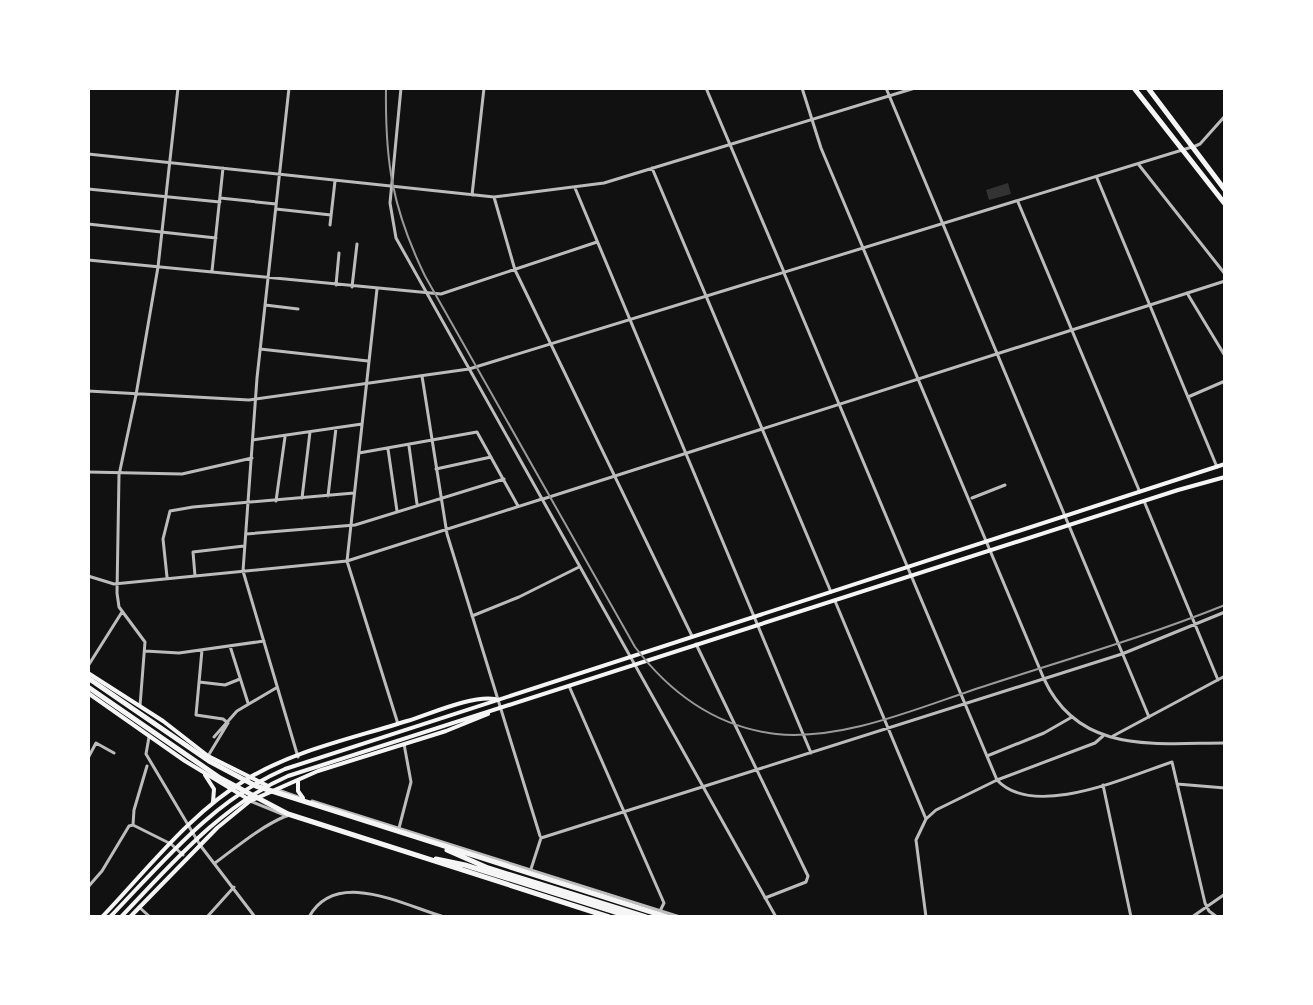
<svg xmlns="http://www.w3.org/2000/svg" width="1313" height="1005" font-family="Ubuntu,sans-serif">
	<rect width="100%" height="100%" fill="#111"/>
	<path fill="#333" d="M 1008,183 L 1011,194 L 989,200 L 986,190 Z"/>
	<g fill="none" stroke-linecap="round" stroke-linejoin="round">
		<path stroke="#bcbcbc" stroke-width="3" d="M 289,88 L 257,378 L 243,571 L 298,757
			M 886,88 L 1149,717
			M 1193,147 L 1200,144 L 1225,116
			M 88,154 L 494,197 L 604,183 L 915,88
			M 1139,165 L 1225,274
			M 652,168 L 831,592
			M 1097,178 L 1217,467
			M 575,188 L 811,753
			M 88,189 L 220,202
			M 472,195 L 484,88
			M 494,197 L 515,270 L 692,636
			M 220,198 L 276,204
			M 1018,202 L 1139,490
			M 276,209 L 331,215
			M 88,224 L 216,238
			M 330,225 L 335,181
			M 88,260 L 441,294 L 597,242
			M 212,271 L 223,168
			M 784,273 L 997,780 C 1034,820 1129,776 1172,762 L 1205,903 L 1209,911 L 1217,917
			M 336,285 L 339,253
			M 352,287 L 357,244
			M 377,289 L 347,561 L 398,724
			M 1187,293 L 1225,356
			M 265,305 L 298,309
			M 260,349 L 368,361
			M 422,376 L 447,534 L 540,836
			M 136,395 L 119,475 L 117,593 L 119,607 L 145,642 L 140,706
			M 1188,397 L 1225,381
			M 253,440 L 362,424
			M 409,446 L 417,504
			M 388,449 L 397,511
			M 359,453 L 477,432 L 518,506
			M 436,469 L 491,457
			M 88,472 L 182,474 L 252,458
			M 328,496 L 336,428
			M 302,498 L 310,432
			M 972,498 L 1005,485
			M 276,501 L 285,437
			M 1144,501 L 1218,680
			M 246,534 L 355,525 L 504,479
			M 88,576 L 114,584 L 347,561 L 542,499
			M 195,576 L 193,552 L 244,546
			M 167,577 L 163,539 L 170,511 L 193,507 L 354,493
			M 835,601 L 926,819
			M 472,616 L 519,597 L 579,567
			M 696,644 L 808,876 L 806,882 L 765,898
			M 230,646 L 248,703
			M 202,650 L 196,715 L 223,719 L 228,723 L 208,756
			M 145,651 L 179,653 L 264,641
			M 88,666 L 122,612
			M 199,682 L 225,685 L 240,679
			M 569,686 L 664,903 L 657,917
			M 1113,736 L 1225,676
			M 214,737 L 237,711 L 276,688
			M 987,756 L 1044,733 L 1072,717
			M 88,758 L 96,743 L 114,753
			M 147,766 L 134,810 L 133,825 L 171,844 L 183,855
			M 1177,784 L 1225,788
			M 1103,785 L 1131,917
			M 399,828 L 411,782 L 404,744
			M 215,863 C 238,846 260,827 286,816
			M 531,869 L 541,838 L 1122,654 L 1225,612
			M 88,887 L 102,871 L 129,826 L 133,825
			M 139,907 L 150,917
			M 207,917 L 234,887
			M 309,917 C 336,868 403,905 444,917
			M 926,917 L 916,840 L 926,819 L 936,810 L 997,780 L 1095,743 L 1103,736
			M 1192,917 L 1225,894"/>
		<path stroke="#bcbcbc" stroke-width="3" d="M 401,88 L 390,203 L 396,238 L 776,917
			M 706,88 L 784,272
			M 802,88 L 821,148 L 1044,679 C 1079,755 1155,743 1225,743
			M 88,391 L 249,400 L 469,369 L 1192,147
			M 136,395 L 158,267 L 178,88
			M 543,499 L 1225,281
			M 149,737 L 146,754 L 200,845 L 255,917
			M 278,790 L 301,798
			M 250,801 L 287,816
			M 312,801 L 680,917"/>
		<path stroke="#f5f5f5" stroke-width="4" d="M 88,673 L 163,721 L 208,756 L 268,786
			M 88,693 L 185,761 L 248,799"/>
		<path stroke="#f5f5f5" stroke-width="4" d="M 205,775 L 214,789 L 213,802
			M 298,780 L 298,791 L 303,798
			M 102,917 C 147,870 190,813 247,779 C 295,750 354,738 407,721 C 430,714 472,695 495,699
			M 110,917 C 164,861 213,800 285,769 L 1225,464
			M 121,917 C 171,865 220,806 288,776 L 1178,490 L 1225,477
			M 130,917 L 217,828 L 250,801 L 318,771 L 446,731 L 488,714"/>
		<path stroke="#f5f5f5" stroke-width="5" d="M 1134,88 L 1225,204
			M 1148,88 L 1225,190"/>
		<path stroke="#f5f5f5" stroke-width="5" d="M 88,678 L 209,761 L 256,786 L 667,917
			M 88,687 L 220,778 L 288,814 L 609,917
			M 447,850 L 488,868 L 646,917
			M 436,859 L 465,865 L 631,917"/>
		<path stroke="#9a9a9a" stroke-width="2" d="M 386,88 C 385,162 392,208 425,276 L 635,647 C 670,693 717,727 776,734 C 846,741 922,706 988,685 C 1068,659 1148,636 1225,605"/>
	</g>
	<rect width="1313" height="1005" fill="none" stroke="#ffffff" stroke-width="180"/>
</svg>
